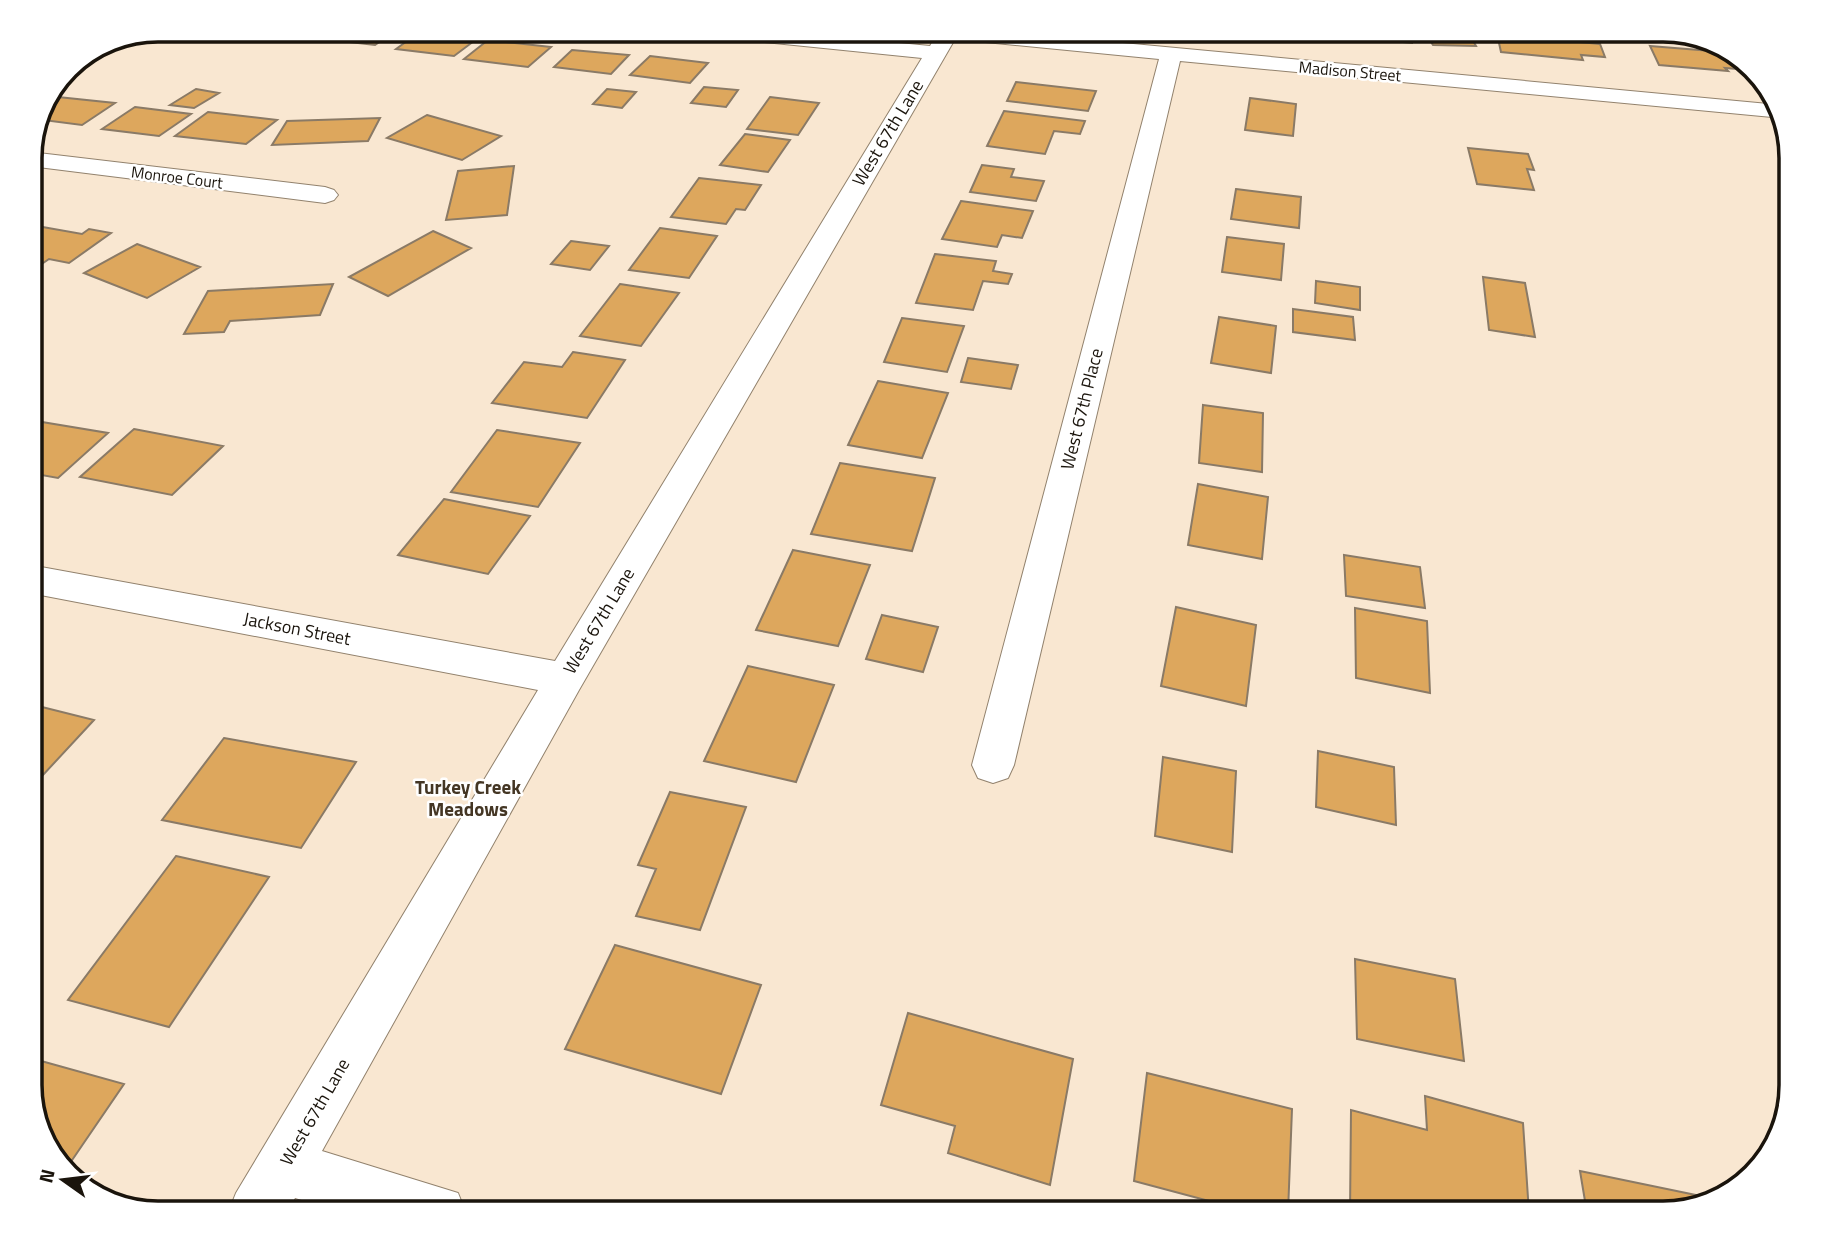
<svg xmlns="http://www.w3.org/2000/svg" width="1821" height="1243" font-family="'Titillium Web',sans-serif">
	<rect width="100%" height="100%" fill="#f9e7d1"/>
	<path fill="#dda75d" stroke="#8a7a66" stroke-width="2" d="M 245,30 L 316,30 L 301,39 L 241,32 Z
		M 338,30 L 397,30 L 375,45 L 324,39 Z
		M 1247,30 L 1346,30 L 1346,40 Z
		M 1363,30 L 1411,30 L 1412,43 L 1363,38 Z
		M 421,31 L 478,38 L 454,56 L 396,49 Z
		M 1425,33 L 1469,34 L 1476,46 L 1433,45 Z
		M 1497,34 L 1600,44 L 1605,57 L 1581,55 L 1583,60 L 1501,52 Z
		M 488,40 L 551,47 L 528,67 L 464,59 Z
		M 1650,46 L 1736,53 L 1751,70 L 1725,68 L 1728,71 L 1659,65 Z
		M 572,50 L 629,55 L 611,74 L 554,67 Z
		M 650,56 L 708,63 L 690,83 L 630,75 Z
		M 1016,82 L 1096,91 L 1088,111 L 1007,101 Z
		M 704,87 L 738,90 L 726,107 L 691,103 Z
		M 196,89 L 219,93 L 194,108 L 170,105 Z
		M 607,89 L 636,92 L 622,108 L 593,104 Z
		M 58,97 L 115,103 L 82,125 L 43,120 L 52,100 Z
		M 770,97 L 819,103 L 798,135 L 747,129 Z
		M 1250,98 L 1296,104 L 1293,136 L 1245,130 Z
		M 135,107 L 191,114 L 159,136 L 102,129 Z
		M 1004,111 L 1085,121 L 1080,134 L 1054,131 L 1045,154 L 987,146 Z
		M 208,112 L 277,120 L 246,144 L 175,136 Z
		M 427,115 L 501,136 L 462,160 L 387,138 Z
		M 380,118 L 368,141 L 272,145 L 287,121 Z
		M 745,134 L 790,140 L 768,172 L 720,165 Z
		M 1468,148 L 1528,154 L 1534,170 L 1527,169 L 1534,190 L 1477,184 Z
		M 982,165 L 1014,169 L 1011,177 L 1044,181 L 1036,201 L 970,192 Z
		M 514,166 L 507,215 L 446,220 L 458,171 Z
		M 699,178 L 761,185 L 745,210 L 736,209 L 726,224 L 671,217 Z
		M 1236,189 L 1301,197 L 1299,228 L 1231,219 Z
		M 961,201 L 1033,211 L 1022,238 L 1002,235 L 997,247 L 942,239 Z
		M 37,226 L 82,234 L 89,229 L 111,233 L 69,263 L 49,259 L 30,272 L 30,231 Z
		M 660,228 L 717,236 L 689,278 L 629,270 Z
		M 433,231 L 471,248 L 388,296 L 349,277 Z
		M 1227,237 L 1284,244 L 1281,280 L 1222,272 Z
		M 571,241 L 609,246 L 590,270 L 551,264 Z
		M 137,244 L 200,267 L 147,298 L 84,273 Z
		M 935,254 L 996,261 L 993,271 L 1012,274 L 1008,284 L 983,281 L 973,310 L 916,303 Z
		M 1483,277 L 1525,283 L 1535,337 L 1489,330 Z
		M 1316,281 L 1360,287 L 1360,310 L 1315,303 Z
		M 333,284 L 320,315 L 230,321 L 224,332 L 184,334 L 208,291 Z
		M 620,284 L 679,293 L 641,346 L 580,336 Z
		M 1293,309 L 1353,317 L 1355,340 L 1293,332 Z
		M 1219,317 L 1276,326 L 1271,373 L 1211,363 Z
		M 902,318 L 964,326 L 947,372 L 884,362 Z
		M 573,352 L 625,360 L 587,418 L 492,403 L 524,362 L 562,367 Z
		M 968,358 L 1018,365 L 1011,389 L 961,382 Z
		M 878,381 L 948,393 L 922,458 L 848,445 Z
		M 1203,405 L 1263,413 L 1262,472 L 1199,463 Z
		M 30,420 L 108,433 L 58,478 L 30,473 Z
		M 134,429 L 223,446 L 172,495 L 80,477 Z
		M 497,430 L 580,443 L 538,507 L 451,492 Z
		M 840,463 L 935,478 L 912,551 L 811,534 Z
		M 1198,484 L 1268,497 L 1262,559 L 1188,545 Z
		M 444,499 L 530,516 L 488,574 L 398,555 Z
		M 793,550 L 870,565 L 838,646 L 756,630 Z
		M 1344,555 L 1420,567 L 1425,608 L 1346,596 Z
		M 1176,607 L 1256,625 L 1246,706 L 1161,686 Z
		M 1355,608 L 1427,621 L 1430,693 L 1356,678 Z
		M 882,615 L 938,627 L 923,672 L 866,659 Z
		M 748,666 L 834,685 L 796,782 L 704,761 Z
		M 30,704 L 94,720 L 30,789 Z
		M 224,738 L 356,762 L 301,848 L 162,820 Z
		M 1318,751 L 1394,767 L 1396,825 L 1316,807 Z
		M 1163,757 L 1236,771 L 1232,852 L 1155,836 Z
		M 670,792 L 746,807 L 700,930 L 636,916 L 656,869 L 638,865 Z
		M 176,856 L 269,877 L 169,1027 L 68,1000 Z
		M 615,945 L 761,985 L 721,1094 L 565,1049 Z
		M 1355,959 L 1455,979 L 1464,1061 L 1357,1039 Z
		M 908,1013 L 1073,1059 L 1050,1185 L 948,1153 L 955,1126 L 881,1105 Z
		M 34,1059 L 124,1084 L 66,1169 L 47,1149 L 30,1093 L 30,1065 Z
		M 1147,1073 L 1292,1109 L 1288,1213 L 1254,1213 L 1134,1181 Z
		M 1425,1096 L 1523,1123 L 1529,1213 L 1350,1213 L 1351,1110 L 1427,1130 Z
		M 1580,1171 L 1720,1200 L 1664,1213 L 1587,1213 Z"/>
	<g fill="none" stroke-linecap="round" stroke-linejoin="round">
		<defs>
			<path id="minor" d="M 694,30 L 764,30 L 930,46 L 935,37 L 915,34 L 912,30 L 985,30 L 1779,105 L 1782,118 L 1180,61 L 1014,765 L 1008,778 L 993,783 L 978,778 L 972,765 L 1159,59 L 955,39 L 579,690 L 322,1151 L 458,1193 L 466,1213 L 345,1213 L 295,1198 L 287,1213 L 228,1213 L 236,1193 L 538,690 L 30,593 L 30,565 L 555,661 L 922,58 L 704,36 Z
				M 30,152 L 325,187 L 334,190 L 338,195 L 334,200 L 325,203 L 30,166 Z"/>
		</defs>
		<use href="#minor" stroke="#92826d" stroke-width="2"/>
		<use href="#minor" fill="#fff" fill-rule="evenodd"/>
	</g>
	<g text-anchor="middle" stroke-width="5" stroke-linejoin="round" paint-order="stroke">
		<g font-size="16" fill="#1a140c" stroke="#fff">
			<text transform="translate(1350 71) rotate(5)" y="6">Madison Street</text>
			<text transform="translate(177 177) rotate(7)" y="6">Monroe Court</text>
		</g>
		<g font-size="18" fill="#1a140c" stroke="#fff">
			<text transform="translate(888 133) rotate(-59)" y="6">West 67th Lane</text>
			<text transform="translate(1082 409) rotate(-76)" y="6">West 67th Place</text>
			<text transform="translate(599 621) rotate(-59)" y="6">West 67th Lane</text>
			<text transform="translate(297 629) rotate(11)" y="6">Jackson Street</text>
			<text transform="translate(315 1112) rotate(-60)" y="6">West 67th Lane</text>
		</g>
		<g font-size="19" font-weight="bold" fill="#443624" stroke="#fff">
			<text x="468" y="794">Turkey Creek<tspan x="468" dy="22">Meadows</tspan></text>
		</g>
	</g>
	<path d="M0 0H1821V1243H0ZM158 42H1663A116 116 0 0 1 1779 158V1085A116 116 0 0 1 1663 1201H158A116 116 0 0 1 42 1085V158A116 116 0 0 1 158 42Z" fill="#fff" fill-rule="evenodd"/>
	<path fill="none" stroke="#1a140c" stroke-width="3.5" d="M158 42H1663A116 116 0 0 1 1779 158V1085A116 116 0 0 1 1663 1201H158A116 116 0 0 1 42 1085V158A116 116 0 0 1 158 42Z"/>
	<g transform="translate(63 1180) rotate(284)" stroke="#ffffff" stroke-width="5" paint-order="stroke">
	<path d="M0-5L12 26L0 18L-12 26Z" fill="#1a140c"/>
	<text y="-10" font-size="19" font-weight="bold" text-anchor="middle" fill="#1a140c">N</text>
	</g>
</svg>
